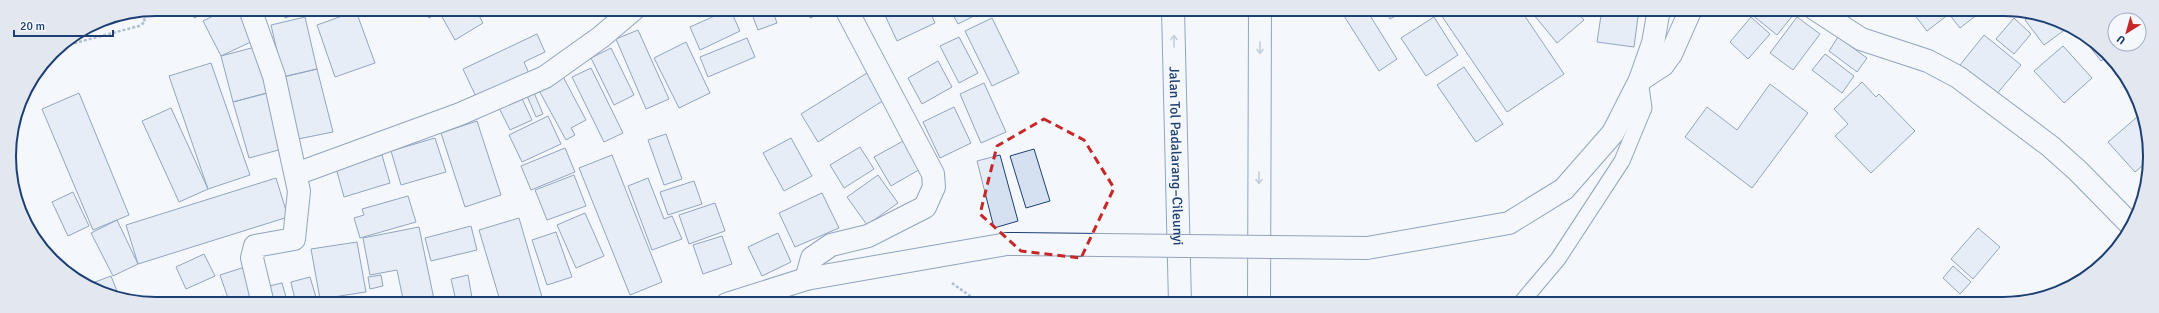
<svg xmlns="http://www.w3.org/2000/svg" width="2159" height="313" font-family="Signika,sans-serif">
	<rect width="100%" height="100%" fill="#f4f7fb"/>
	<path fill="#d5e0f0" stroke="#1d3f73" d="M 191,9 L 217,9 L 194,18 Z
		M 227,9 L 239,9 L 255,40 L 221,56 L 203,21 Z
		M 282,9 L 306,9 L 307,11 L 285,18 Z
		M 361,9 L 380,9 L 365,17 Z
		M 423,9 L 445,9 L 429,18 Z
		M 451,9 L 486,9 L 478,14 L 483,23 L 455,40 L 441,15 Z
		M 693,9 L 709,9 L 696,15 Z
		M 730,9 L 740,31 L 700,50 L 690,27 Z
		M 750,9 L 772,9 L 777,23 L 758,30 Z
		M 807,9 L 829,9 L 830,10 L 810,18 Z
		M 882,9 L 929,9 L 935,23 L 897,41 Z
		M 950,9 L 980,9 L 982,12 L 958,24 Z
		M 1355,9 L 1366,9 L 1397,59 L 1379,71 L 1344,16 Z
		M 1384,9 L 1408,9 L 1390,19 Z
		M 1437,9 L 1520,9 L 1564,74 L 1507,112 Z
		M 1529,9 L 1575,9 L 1584,20 L 1557,43 Z
		M 1602,9 L 1639,9 L 1634,47 L 1597,42 Z
		M 1745,9 L 1789,9 L 1794,14 L 1777,35 Z
		M 1910,9 L 1983,9 L 1983,10 L 1960,28 L 1949,14 L 1927,31 Z
		M 356,11 L 375,63 L 335,77 L 317,25 Z
		M 2032,15 L 2068,24 L 2070,26 L 2044,45 L 2025,20 Z
		M 305,17 L 317,69 L 283,77 L 271,25 Z
		M 1434,17 L 1458,55 L 1426,76 L 1401,38 Z
		M 1751,17 L 1770,34 L 1748,59 L 1730,42 Z
		M 1797,17 L 1820,34 L 1793,70 L 1770,53 Z
		M 992,18 L 1019,73 L 992,86 L 965,31 Z
		M 2014,18 L 2031,34 L 2014,54 L 1996,39 Z
		M 638,30 L 669,99 L 646,109 L 616,39 Z
		M 537,34 L 545,52 L 524,62 L 530,76 L 478,101 L 463,69 Z
		M 1984,35 L 2021,65 L 1996,95 L 1960,65 Z
		M 2083,36 L 2108,56 L 2101,61 L 2082,37 Z
		M 959,37 L 978,73 L 959,83 L 940,46 Z
		M 1838,37 L 1867,58 L 1857,72 L 1829,51 Z
		M 747,38 L 755,57 L 708,77 L 700,57 Z
		M 686,42 L 710,93 L 679,108 L 654,58 Z
		M 259,46 L 271,92 L 233,102 L 221,56 Z
		M 2063,46 L 2092,78 L 2064,103 L 2034,71 Z
		M 611,48 L 634,95 L 614,105 L 591,58 Z
		M 1825,54 L 1854,76 L 1842,93 L 1812,70 Z
		M 938,61 L 952,87 L 922,104 L 908,78 Z
		M 211,63 L 250,175 L 208,189 L 169,76 Z
		M 1464,67 L 1503,124 L 1476,142 L 1437,85 Z
		M 591,68 L 623,133 L 604,142 L 572,77 Z
		M 317,69 L 333,132 L 298,139 L 283,77 Z
		M 560,71 L 586,120 L 571,128 L 575,135 L 566,140 L 536,85 Z
		M 867,73 L 884,100 L 818,142 L 801,114 Z
		M 1862,82 L 1876,97 L 1879,94 L 1915,131 L 1871,173 L 1835,136 L 1848,124 L 1834,109 Z
		M 984,83 L 1006,132 L 981,143 L 960,94 Z
		M 1770,84 L 1808,113 L 1752,188 L 1685,137 L 1707,107 L 1737,130 Z
		M 532,88 L 543,114 L 536,117 L 525,91 Z
		M 518,90 L 532,120 L 510,130 L 495,100 Z
		M 271,92 L 286,148 L 249,158 L 233,102 Z
		M 79,93 L 129,215 L 93,230 L 42,109 Z
		M 954,107 L 971,143 L 940,158 L 923,122 Z
		M 171,108 L 208,189 L 179,202 L 142,121 Z
		M 2143,112 L 2149,160 L 2135,172 L 2108,142 Z
		M 548,116 L 561,144 L 522,162 L 509,135 Z
		M 477,121 L 501,195 L 465,207 L 441,133 Z
		M 666,134 L 682,179 L 664,185 L 648,140 Z
		M 435,138 L 446,172 L 401,185 L 391,151 Z
		M 791,138 L 812,176 L 784,191 L 763,153 Z
		M 905,140 L 922,168 L 891,186 L 874,157 Z
		M 860,147 L 874,169 L 844,188 L 830,165 Z
		M 565,148 L 575,172 L 531,190 L 521,166 Z
		M 1034,149 L 1050,201 L 1026,208 L 1010,156 Z
		M 382,155 L 390,183 L 344,197 L 336,168 Z
		M 612,155 L 662,282 L 630,295 L 579,168 Z
		M 1000,155 L 1018,221 L 994,228 L 977,161 Z
		M 574,175 L 586,206 L 547,220 L 535,190 Z
		M 878,175 L 898,203 L 867,225 L 847,197 Z
		M 276,178 L 288,217 L 138,264 L 126,225 Z
		M 648,178 L 664,219 L 672,216 L 682,239 L 652,250 L 628,186 Z
		M 694,181 L 702,204 L 668,215 L 660,192 Z
		M 73,192 L 89,226 L 68,236 L 52,202 Z
		M 822,193 L 839,228 L 795,247 L 779,213 Z
		M 408,196 L 416,222 L 360,238 L 354,218 L 364,215 L 362,209 Z
		M 715,203 L 725,231 L 689,244 L 679,215 Z
		M 585,213 L 604,256 L 576,268 L 557,225 Z
		M 519,218 L 544,304 L 501,304 L 479,230 Z
		M 117,220 L 138,264 L 113,276 L 91,233 Z
		M 471,226 L 477,250 L 431,261 L 425,238 Z
		M 419,227 L 435,304 L 404,304 L 397,270 L 370,275 L 363,238 Z
		M 1978,228 L 2000,247 L 1973,279 L 1951,259 Z
		M 556,232 L 572,277 L 547,285 L 532,240 Z
		M 778,233 L 791,262 L 762,276 L 748,247 Z
		M 722,236 L 732,264 L 703,274 L 693,245 Z
		M 357,242 L 366,292 L 320,299 L 311,249 Z
		M 204,254 L 215,276 L 186,289 L 176,267 Z
		M 248,266 L 261,304 L 230,304 L 220,275 Z
		M 1953,266 L 1971,282 L 1960,294 L 1943,278 Z
		M 381,275 L 383,286 L 370,289 L 368,277 Z
		M 468,275 L 472,298 L 456,301 L 451,279 Z
		M 111,276 L 119,296 L 91,289 L 87,285 Z
		M 310,277 L 318,304 L 296,304 L 291,282 Z
		M 282,283 L 288,304 L 269,304 L 265,287 Z
		M 224,296 L 227,304 L 205,304 Z"/>
	<g fill="none" stroke-linecap="round" stroke-linejoin="round">
		<defs>
			<path id="lane" d="M 1520,304 L 1558,259 L 1622,161 L 1644,108 L 1640,80"/>
			<path id="street" d="M 250,9 L 274,76 L 299,191 L 294,239 L 255,246 L 252,258 L 263,304
				M 1815,9 L 1861,39 L 1928,61 L 1958,77 L 2050,146 L 2078,171 L 2132,226
				M 1640,80 L 1663,65 L 1671,54 L 1691,9
				M 296,174 L 460,114 L 545,77 L 601,37 L 634,9
				M 806,279 L 812,258 L 831,245 L 868,236 L 925,207 L 934,187 L 933,174 L 846,9"/>
			<path id="secondary" d="M 1367,248 L 1509,223 L 1564,189 L 1613,133 L 1640,80 L 1653,43 L 1659,9
				M 727,304 L 806,279 L 1007,244"/>
			<g id="highway">
				<path id="s1" d="M 1173,9 L 1180,304"/>
				<path d="M 1259,304 L 1260,9"/>
			</g>
		</defs>
		<use href="#lane" stroke="#1d3f73" stroke-width="17"/>
		<use href="#street" stroke="#1d3f73" stroke-width="24"/>
		<use href="#secondary" stroke="#1d3f73" stroke-width="24"/>
		<use href="#highway" stroke="#1d3f73" stroke-width="24"/>
		<path stroke="#5e769c" stroke-width="2.5" stroke-dasharray="3 2" stroke-linecap="butt" d="M 70,40 L 75,43 L 139,26 L 145,22 L 142,12
			M 952,283 L 981,304"/>
		<use href="#lane" stroke="#f4f7fb" stroke-width="15"/>
		<use href="#street" stroke="#f4f7fb" stroke-width="22"/>
		<use href="#secondary" stroke="#f4f7fb" stroke-width="22"/>
		<use href="#highway" stroke="#f4f7fb" stroke-width="22"/>
		<defs>
			<path id="secondary-bridge" d="M 1007,244 L 1367,248"/>
		</defs>
		<use href="#secondary-bridge" stroke="#1d3f73" stroke-width="24" stroke-linecap="butt"/>
		<use href="#secondary-bridge" stroke="#f4f7fb" stroke-width="22"/>
	</g>
	<defs><path id="oneway-shaft" d="M-6 0H5M1.5-3L5.5 0L1.5 3" fill="none" stroke-width="1.6" stroke-linecap="round" stroke-linejoin="round"/></defs>
	<g stroke="#889bb7">
		<use href="#oneway-shaft" transform="translate(1174 41) rotate(-91)"/>
		<use href="#oneway-shaft" transform="translate(1260 48) rotate(90)"/>
		<use href="#oneway-shaft" transform="translate(1259 178) rotate(90)"/>
	</g>
	<path d="M0 0H2159V313H0ZM 1044,119 L 1084,140 L 1114,188 L 1081,258 L 1021,251 L 980,214 L 997,146 Z" fill="#f4f7fb" fill-opacity=".55" fill-rule="evenodd"/>
	<path fill="none" stroke="#c62828" stroke-width="3" stroke-dasharray="8 5" stroke-linejoin="round" d="M 1044,119 L 1084,140 L 1114,188 L 1081,258 L 1021,251 L 980,214 L 997,146 Z"/>
	<g text-anchor="middle" stroke-width="3" stroke-linejoin="round" paint-order="stroke">
		<g font-size="14" fill="#1d3f73" stroke="#f4f7fb">
			<text dy="5" stroke="none"><textPath href="#s1" startOffset="147">Jalan Tol Padalarang–Cileunyi</textPath></text>
		</g>
	</g>
	<path d="M0 0H2159V313H0ZM156 16H2003A140 140 0 0 1 2143 156V157A140 140 0 0 1 2003 297H156A140 140 0 0 1 16 157V156A140 140 0 0 1 156 16Z" fill="#e3e8f0" fill-rule="evenodd"/>
	<path fill="none" stroke="#1d3f73" stroke-width="2" d="M156 16H2003A140 140 0 0 1 2143 156V157A140 140 0 0 1 2003 297H156A140 140 0 0 1 16 157V156A140 140 0 0 1 156 16Z"/>
	<g transform="translate(2127 32) rotate(217)"><circle r="19" fill="#f4f7fb" stroke="#9eadc5"/>
	<path d="M0-3L7 15L0 10L-7 15Z" fill="#c62828"/>
	<text y="-6" font-size="11" font-weight="bold" text-anchor="middle" fill="#1d3f73">U</text>
	</g>
	<path d="M14 30v6h99v-6" fill="none" stroke="#1d3f73" stroke-width="2"/>
	<text x="20" y="30" font-size="12" fill="#1d3f73" stroke="#f4f7fb" stroke-width="3" paint-order="stroke">20 m</text>
</svg>
